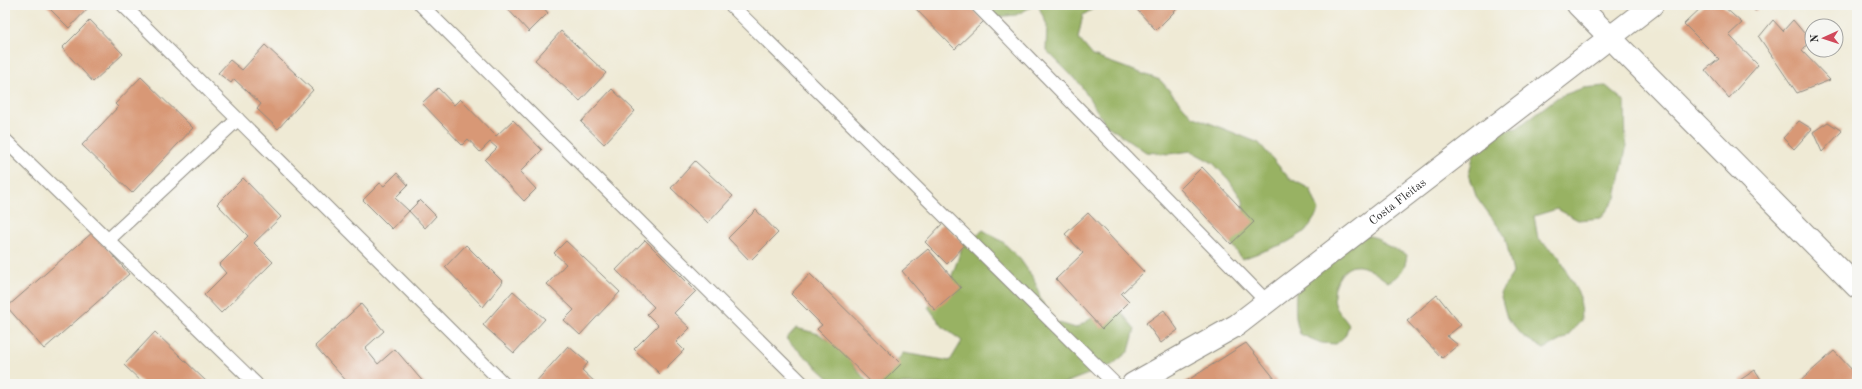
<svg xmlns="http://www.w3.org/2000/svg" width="1862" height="389" font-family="'Old Standard TT',serif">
	<rect width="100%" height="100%" fill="#f6f6f2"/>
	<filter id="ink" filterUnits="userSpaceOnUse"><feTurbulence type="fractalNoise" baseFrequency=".025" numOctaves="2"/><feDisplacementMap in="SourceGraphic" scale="8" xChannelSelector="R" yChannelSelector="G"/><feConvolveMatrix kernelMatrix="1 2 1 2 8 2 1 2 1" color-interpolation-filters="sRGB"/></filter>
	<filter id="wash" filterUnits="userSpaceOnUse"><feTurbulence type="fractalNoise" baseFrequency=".012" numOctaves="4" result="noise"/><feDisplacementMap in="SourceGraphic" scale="16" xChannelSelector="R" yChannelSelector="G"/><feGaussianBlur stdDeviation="0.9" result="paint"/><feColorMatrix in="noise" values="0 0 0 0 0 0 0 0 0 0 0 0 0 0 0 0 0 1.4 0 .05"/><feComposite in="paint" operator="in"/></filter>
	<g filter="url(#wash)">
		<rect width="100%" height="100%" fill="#efead5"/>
		<path fill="#98b263" stroke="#626e47" d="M 989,5 L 1035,5 L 1016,15 L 995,17 Z
			M 1038,5 L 1099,5 L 1083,15 L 1078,38 L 1093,56 L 1160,80 L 1192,116 L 1259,143 L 1289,178 L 1310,189 L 1319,211 L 1306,231 L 1286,243 L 1242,259 L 1228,239 L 1246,224 L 1243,201 L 1229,180 L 1213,163 L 1191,151 L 1169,154 L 1146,152 L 1106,125 L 1080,84 L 1046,50 L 1047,25 Z
			M 1606,86 L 1625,102 L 1626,149 L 1616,198 L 1601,218 L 1578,220 L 1557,209 L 1534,216 L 1538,239 L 1558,255 L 1580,297 L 1581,321 L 1565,338 L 1544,349 L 1524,337 L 1507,318 L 1500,293 L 1513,273 L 1505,236 L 1476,196 L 1469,174 L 1475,148 L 1493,132 L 1517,128 L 1558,97 L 1583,88 Z
			M 983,230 L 1003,242 L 1020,259 L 1034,279 L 1041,300 L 1052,321 L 1076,328 L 1098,314 L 1120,311 L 1135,329 L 1129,351 L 1112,365 L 1062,384 L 835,384 L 786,339 L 796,328 L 819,334 L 838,346 L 868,383 L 889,372 L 903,353 L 950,361 L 962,341 L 943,327 L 928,307 L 946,292 L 963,245 Z
			M 1366,235 L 1377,238 L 1386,245 L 1407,255 C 1405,269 1401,275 1388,282 C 1379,276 1366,264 1354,266 C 1339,269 1331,290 1335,304 C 1337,311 1345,319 1349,325 L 1345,336 L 1336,344 L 1321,343 L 1300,334 C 1293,316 1296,297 1297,278 Z
			M 1665,380 L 1690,380 L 1706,384 L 1651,384 Z"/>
		<g id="blocks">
			<path fill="#d89876" d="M 46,5 L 91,5 L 69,28 Z
				M 504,5 L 541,5 L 548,13 L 529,32 Z
				M 912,5 L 969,5 L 984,21 L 955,49 Z
				M 1140,5 L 1181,5 L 1156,30 L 1136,9 Z
				M 1704,5 L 1722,5 L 1742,23 L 1729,35 L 1758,65 L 1729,98 L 1705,70 L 1719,59 L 1684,24 Z
				M 1750,5 L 1762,5 L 1755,11 Z
				M 90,20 L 123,54 L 93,82 L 62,48 Z
				M 1773,20 L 1783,31 L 1793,20 L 1810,40 L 1802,51 L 1830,80 L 1797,93 L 1759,37 Z
				M 561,31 L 606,73 L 580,101 L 535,60 Z
				M 265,45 L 313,90 L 278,129 L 257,109 L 261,104 L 234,79 L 231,83 L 218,73 L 230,60 L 242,70 Z
				M 141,77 L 193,128 L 132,193 L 82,145 L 118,107 L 115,104 Z
				M 438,88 L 454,105 L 460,99 L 496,136 L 513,120 L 542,150 L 520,172 L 536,189 L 524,201 L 485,160 L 497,148 L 490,142 L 480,152 L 468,139 L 462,145 L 422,103 Z
				M 612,89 L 635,111 L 604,144 L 581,122 Z
				M 1799,121 L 1812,129 L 1794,149 L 1783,138 Z
				M 1828,122 L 1842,131 L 1822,152 L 1813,132 Z
				M 695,161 L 733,196 L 708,223 L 671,188 Z
				M 1202,167 L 1254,222 L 1231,244 L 1180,189 Z
				M 397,173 L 408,185 L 395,198 L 409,211 L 392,229 L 363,200 L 380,183 L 384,186 Z
				M 243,178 L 281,217 L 254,243 L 273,262 L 221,313 L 204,295 L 226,273 L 219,265 L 248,236 L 217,204 Z
				M 420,200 L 436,216 L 425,228 L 409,211 Z
				M 756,210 L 778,233 L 750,261 L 728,238 Z
				M 1088,213 L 1144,272 L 1121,294 L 1129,302 L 1102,329 L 1056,279 L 1083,253 L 1065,234 Z
				M 943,223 L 965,245 L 947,264 L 925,242 Z
				M 93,232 L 129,274 L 44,349 L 7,307 Z
				M 645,240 L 696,291 L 674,313 L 690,328 L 676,342 L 684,350 L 660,374 L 634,349 L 658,325 L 647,314 L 654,307 L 616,270 Z
				M 566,241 L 620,292 L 580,335 L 564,320 L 574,310 L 547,284 L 566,264 L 554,253 Z
				M 466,245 L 503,282 L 483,307 L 445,267 Z
				M 928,249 L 961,288 L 935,310 L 902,271 Z
				M 810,274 L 901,364 L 881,384 L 873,384 L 817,329 L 822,325 L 791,294 Z
				M 513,291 L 545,319 L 514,353 L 483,325 Z
				M 1437,295 L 1461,325 L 1447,336 L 1458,345 L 1442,358 L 1407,321 Z
				M 361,304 L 384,331 L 365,348 L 378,364 L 395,349 L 425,384 L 349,384 L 315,346 Z
				M 1164,310 L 1178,330 L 1161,343 L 1146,323 Z
				M 155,332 L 209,384 L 144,384 L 124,365 Z
				M 1246,343 L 1279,384 L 1182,384 Z
				M 568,346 L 588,363 L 582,370 L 597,384 L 534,384 Z
				M 1834,351 L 1856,374 L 1848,384 L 1797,384 Z
				M 1755,370 L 1764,384 L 1743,384 L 1740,380 Z"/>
		</g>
	</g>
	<g filter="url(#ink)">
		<use href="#blocks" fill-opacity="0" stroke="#8d8a80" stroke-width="1"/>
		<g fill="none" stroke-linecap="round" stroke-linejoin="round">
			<defs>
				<path id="lane" d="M 123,5 L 504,384
					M 421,5 L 803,384
					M 731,5 L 1115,384
					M 977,5 L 1267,302
					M 5,140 L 256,384
					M 108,240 L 238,119"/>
				<path id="street" d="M 1578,5 L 1857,287"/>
				<g id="secondary">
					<path id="s1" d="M 1133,384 L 1237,325 L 1652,5"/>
				</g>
			</defs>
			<use href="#lane" stroke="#8d8a80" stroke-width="15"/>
			<use href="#street" stroke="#8d8a80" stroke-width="24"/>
			<use href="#secondary" stroke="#8d8a80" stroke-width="24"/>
			<use href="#lane" stroke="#fff" stroke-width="13"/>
			<use href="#street" stroke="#fff" stroke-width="22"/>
			<use href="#secondary" stroke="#fff" stroke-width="22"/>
		</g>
	</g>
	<g text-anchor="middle" stroke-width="3" stroke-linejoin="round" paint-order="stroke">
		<g font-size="12" fill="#2b2b2b" stroke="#f6f6f2">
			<text dy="4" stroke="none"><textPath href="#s1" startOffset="322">Costa Fleitas</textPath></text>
		</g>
	</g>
	<rect width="1862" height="389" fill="none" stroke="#f6f6f2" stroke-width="20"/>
	<g transform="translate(1824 38) rotate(267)"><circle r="19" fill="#f6f6f2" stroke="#a5a5a2"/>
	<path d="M0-3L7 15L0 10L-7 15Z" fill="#d1495b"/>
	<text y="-6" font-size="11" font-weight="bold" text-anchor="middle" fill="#2b2b2b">N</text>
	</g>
</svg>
